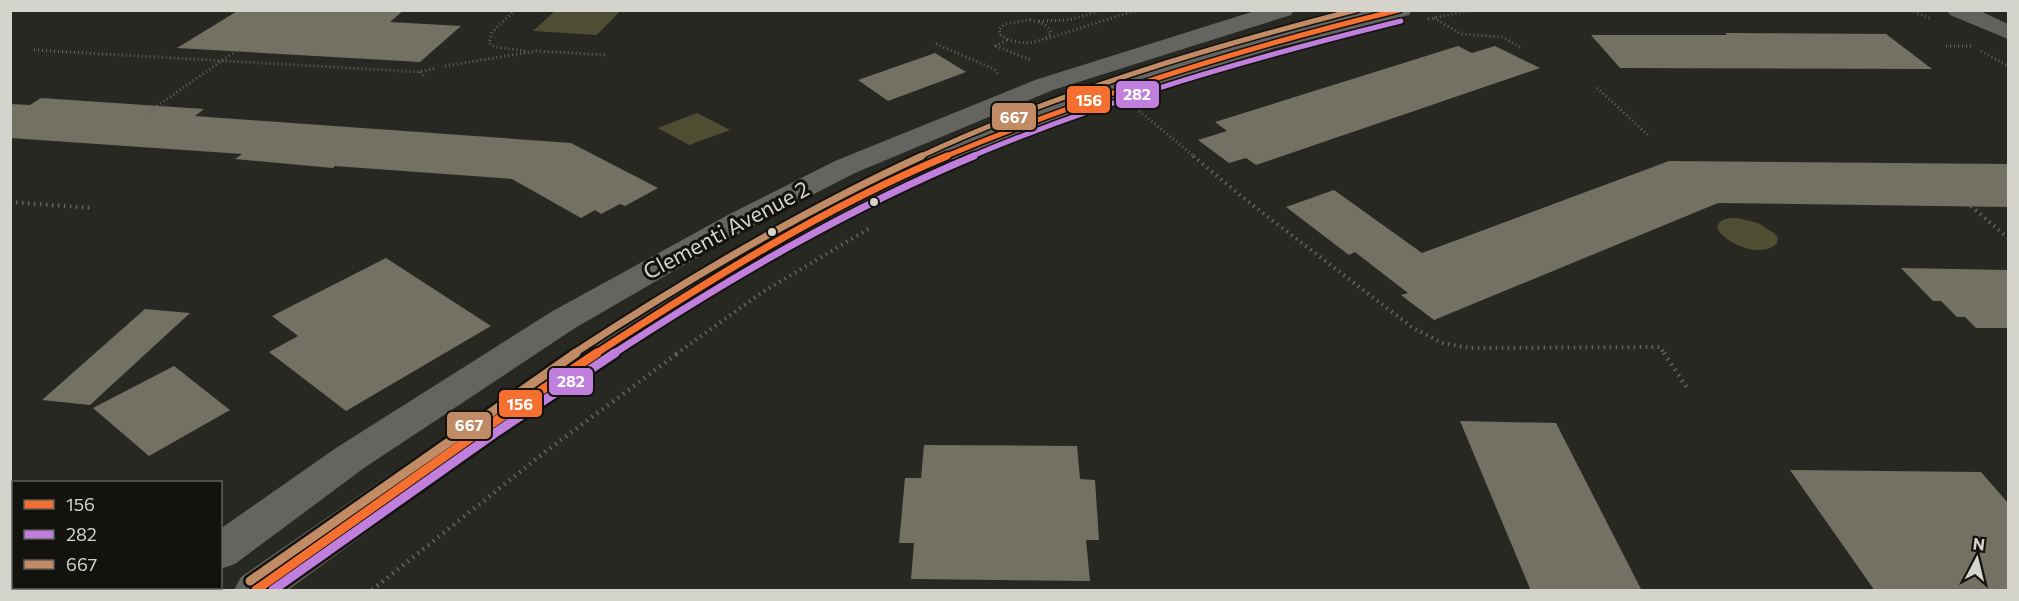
<svg xmlns="http://www.w3.org/2000/svg" width="2019" height="601" font-family="Commissioner,sans-serif">
	<rect width="100%" height="100%" fill="#282823"/>
	<path fill="#504e32" d="M 555,11 L 555,10 L 620,11 L 597,35 L 533,31 Z
		M 697,113 L 730,130 L 689,145 L 658,128 Z
		M 1738,218 L 1758,223 L 1774,233 L 1778,238 L 1777,243 C 1763,259 1726,245 1717,228 C 1719,218 1729,218 1738,218 Z"/>
	<path fill="#727164" d="M 239,10 L 404,10 L 390,22 L 461,26 L 420,62 L 177,48 Z
		M 1725,33 L 1886,34 L 1932,69 L 1620,68 L 1591,35 L 1727,35 Z
		M 1458,46 L 1472,53 L 1495,46 L 1540,68 L 1256,165 L 1246,158 L 1229,163 L 1198,140 L 1227,131 L 1215,122 Z
		M 935,53 L 966,72 L 888,101 L 858,80 Z
		M 41,98 L 204,109 L 195,116 L 571,143 L 658,188 L 625,206 L 620,204 L 601,214 L 595,210 L 581,218 L 512,179 L 335,166 L 333,168 L 235,159 L 242,154 L 10,138 L 10,104 L 30,105 Z
		M 1669,161 L 2008,164 L 2008,207 L 1718,203 L 1434,320 L 1401,295 L 1408,293 L 1355,252 L 1349,255 L 1286,207 L 1334,190 L 1422,253 Z
		M 386,258 L 491,326 L 346,411 L 269,352 L 298,336 L 272,316 Z
		M 1901,268 L 2008,270 L 2008,328 L 1976,328 L 1965,317 L 1957,317 L 1941,301 L 1933,301 Z
		M 145,309 L 190,313 L 90,405 L 42,400 Z
		M 174,366 L 230,410 L 149,456 L 93,408 Z
		M 1460,421 L 1556,423 L 1642,591 L 1531,591 Z
		M 924,445 L 1077,446 L 1080,479 L 1095,480 L 1099,540 L 1086,540 L 1090,581 L 911,579 L 914,543 L 899,543 L 905,478 L 921,478 Z
		M 1790,470 L 1981,472 L 2008,503 L 2008,591 L 1875,591 Z"/>
	<g fill="none" stroke-linecap="round" stroke-linejoin="round">
		<path stroke="#646460" stroke-width="3" stroke-dasharray="1 3" stroke-linecap="butt" d="M 515,10 L 492,32 L 489,43 L 495,47 L 526,51
			M 1910,10 L 1932,19
			M 1434,18 L 1461,34 L 1502,37 L 1522,48
			M 1428,19 L 1474,10
			M 1030,20 C 1040,22 1048,24 1051,34 C 1035,46 1017,45 1000,35 L 999,29 L 1005,24 Z
			M 1039,21 L 1069,20 L 1103,10
			M 1046,39 L 1137,10
			M 1007,40 L 996,46 L 1030,60
			M 936,44 L 994,69 L 999,75
			M 1946,46 L 1972,46
			M 34,50 L 420,72 L 436,68
			M 1981,51 L 2008,66
			M 445,66 L 536,51 L 607,55
			M 420,72 L 425,77
			M 1597,88 L 1648,135
			M 1139,111 L 1195,157
			M 147,113 L 236,51"/>
		<path stroke="#646460" stroke-width="4" stroke-dasharray="1.5 4.5" stroke-linecap="butt" d="M 1193,156 L 1251,204 L 1413,328 L 1443,343 L 1469,348 L 1660,347 L 1665,354
			M 10,202 L 92,208
			M 1971,206 L 2008,238
			M 676,354 L 761,293 L 870,228"/>
		<path stroke="#646460" stroke-width="4.5" stroke-dasharray="1.5 5" stroke-linecap="butt" d="M 1664,353 L 1687,388
			M 114,590 L 119,588
			M 372,590 L 545,452 L 678,353"/>
		<path fill="#646461" fill-rule="evenodd" d="M 1258,10 L 1294,10 L 1291,15 L 1053,90 L 855,173 L 748,228 L 575,328 L 364,468 L 235,564 L 220,569 L 220,529 L 336,448 L 551,312 L 726,216 L 835,161 L 1035,80 Z
			M 1370,10 L 1412,10 L 1409,15 L 1276,48 L 1143,89 L 1013,137 L 888,193 L 802,240 L 632,344 L 488,444 L 288,590 L 234,590 L 241,577 L 505,395 L 607,328 L 759,239 L 846,192 L 994,126 L 1125,78 L 1259,38 Z
			M 146,588 L 193,588 L 191,590 L 145,590 Z"/>
		<path fill="#61615e" fill-rule="evenodd" d="M 1947,10 L 1978,10 L 2008,24 L 2008,39 L 1950,15 Z"/>
		<defs>
			<path id="bus-1-far2" d="M 944,157 C 1092,95 1243,48 1399,10"/>
			<path id="bus-1-far1" d="M 595,354 C 708,281 823,208 947,156"/>
			<path id="bus-1" d="M 256,590 L 479,432 L 597,353"/>
			<path id="bus-2-far2" d="M 970,157 C 1110,98 1255,57 1401,21"/>
			<path id="bus-2-far1" d="M 613,354 C 728,279 847,209 974,156"/>
			<path id="bus-2" d="M 273,590 L 495,433 L 615,353"/>
			<path id="bus-3-far2" d="M 919,157 C 1058,92 1207,48 1356,10"/>
			<path id="bus-3-far1" d="M 573,354 C 686,280 800,212 922,156"/>
			<path id="bus-3" d="M 250,581 L 576,353"/>
		</defs>
		<use href="#bus-1-far2" stroke="#13120e" stroke-width="8"/>
		<use href="#bus-1-far1" stroke="#13120e" stroke-width="11"/>
		<use href="#bus-1" stroke="#13120e" stroke-width="14"/>
		<use href="#bus-2-far2" stroke="#13120e" stroke-width="8"/>
		<use href="#bus-2-far1" stroke="#13120e" stroke-width="11"/>
		<use href="#bus-2" stroke="#13120e" stroke-width="14"/>
		<use href="#bus-3-far2" stroke="#13120e" stroke-width="8"/>
		<use href="#bus-3-far1" stroke="#13120e" stroke-width="11"/>
		<use href="#bus-3" stroke="#13120e" stroke-width="14"/>
		<use href="#bus-1-far2" stroke="#f46f30" stroke-width="5"/>
		<use href="#bus-1-far1" stroke="#f46f30" stroke-width="7"/>
		<use href="#bus-1" stroke="#f46f30" stroke-width="9"/>
		<use href="#bus-2-far2" stroke="#c07fdc" stroke-width="5"/>
		<use href="#bus-2-far1" stroke="#c07fdc" stroke-width="7"/>
		<use href="#bus-2" stroke="#c07fdc" stroke-width="9"/>
		<use href="#bus-3-far2" stroke="#c18c65" stroke-width="5"/>
		<use href="#bus-3-far1" stroke="#c18c65" stroke-width="7"/>
		<use href="#bus-3" stroke="#c18c65" stroke-width="9"/>
	</g>
	<g fill="#d4d4cd" stroke="#13120e" stroke-width="2">
		<circle cx="874" cy="202" r="5"/>
		<circle cx="772" cy="232" r="5"/>
	</g>
	<g text-anchor="middle" stroke-width="6" stroke-linejoin="round" paint-order="stroke">
		<g font-size="22" fill="#d4d4cd" stroke="#13120e">
			<text transform="translate(726 230) rotate(-28)" y="8">Clementi Avenue 2</text>
		</g>
	</g>
	<g stroke="#13120e" stroke-width="2">
		<rect x="1115" y="80" width="45" height="29" rx="6" fill="#c07fdc"/>
		<rect x="1066" y="85" width="45" height="29" rx="6" fill="#f46f30"/>
		<rect x="991" y="102" width="46" height="29" rx="6" fill="#c18c65"/>
		<rect x="548" y="367" width="46" height="29" rx="6" fill="#c07fdc"/>
		<rect x="498" y="389" width="45" height="29" rx="6" fill="#f46f30"/>
		<rect x="446" y="411" width="46" height="29" rx="6" fill="#c18c65"/>
	</g>
	<g font-size="16" text-anchor="middle" font-weight="bold" fill="#fff">
		<text x="1137" y="100">282</text>
		<text x="1089" y="106">156</text>
		<text x="1014" y="123">667</text>
		<text x="571" y="387">282</text>
		<text x="520" y="410">156</text>
		<text x="469" y="431">667</text>
	</g>
	<rect width="2019" height="601" fill="none" stroke="#d4d4cd" stroke-width="24"/>
	<rect x="12" y="481" width="210" height="108" fill="#13120e" stroke="#60605a" stroke-width="1.5"/>
	<rect x="24" y="500" width="30" height="9" fill="#f46f30" stroke="#60605a" stroke-width="1.5"/>
	<text x="66" y="511" font-size="18" fill="#d4d4cd">156</text>
	<rect x="24" y="530" width="30" height="9" fill="#c07fdc" stroke="#60605a" stroke-width="1.5"/>
	<text x="66" y="541" font-size="18" fill="#d4d4cd">282</text>
	<rect x="24" y="560" width="30" height="9" fill="#c18c65" stroke="#60605a" stroke-width="1.5"/>
	<text x="66" y="571" font-size="18" fill="#d4d4cd">667</text>
	<g transform="translate(1977 559) rotate(7)" stroke="#13120e" stroke-width="4.5" paint-order="stroke">
	<path d="M0-4.5L10 22L0 15L-10 22Z" fill="#d4d4cd"/>
	<text y="-9" font-size="16" font-weight="bold" text-anchor="middle" fill="#d4d4cd">N</text>
	</g>
</svg>
